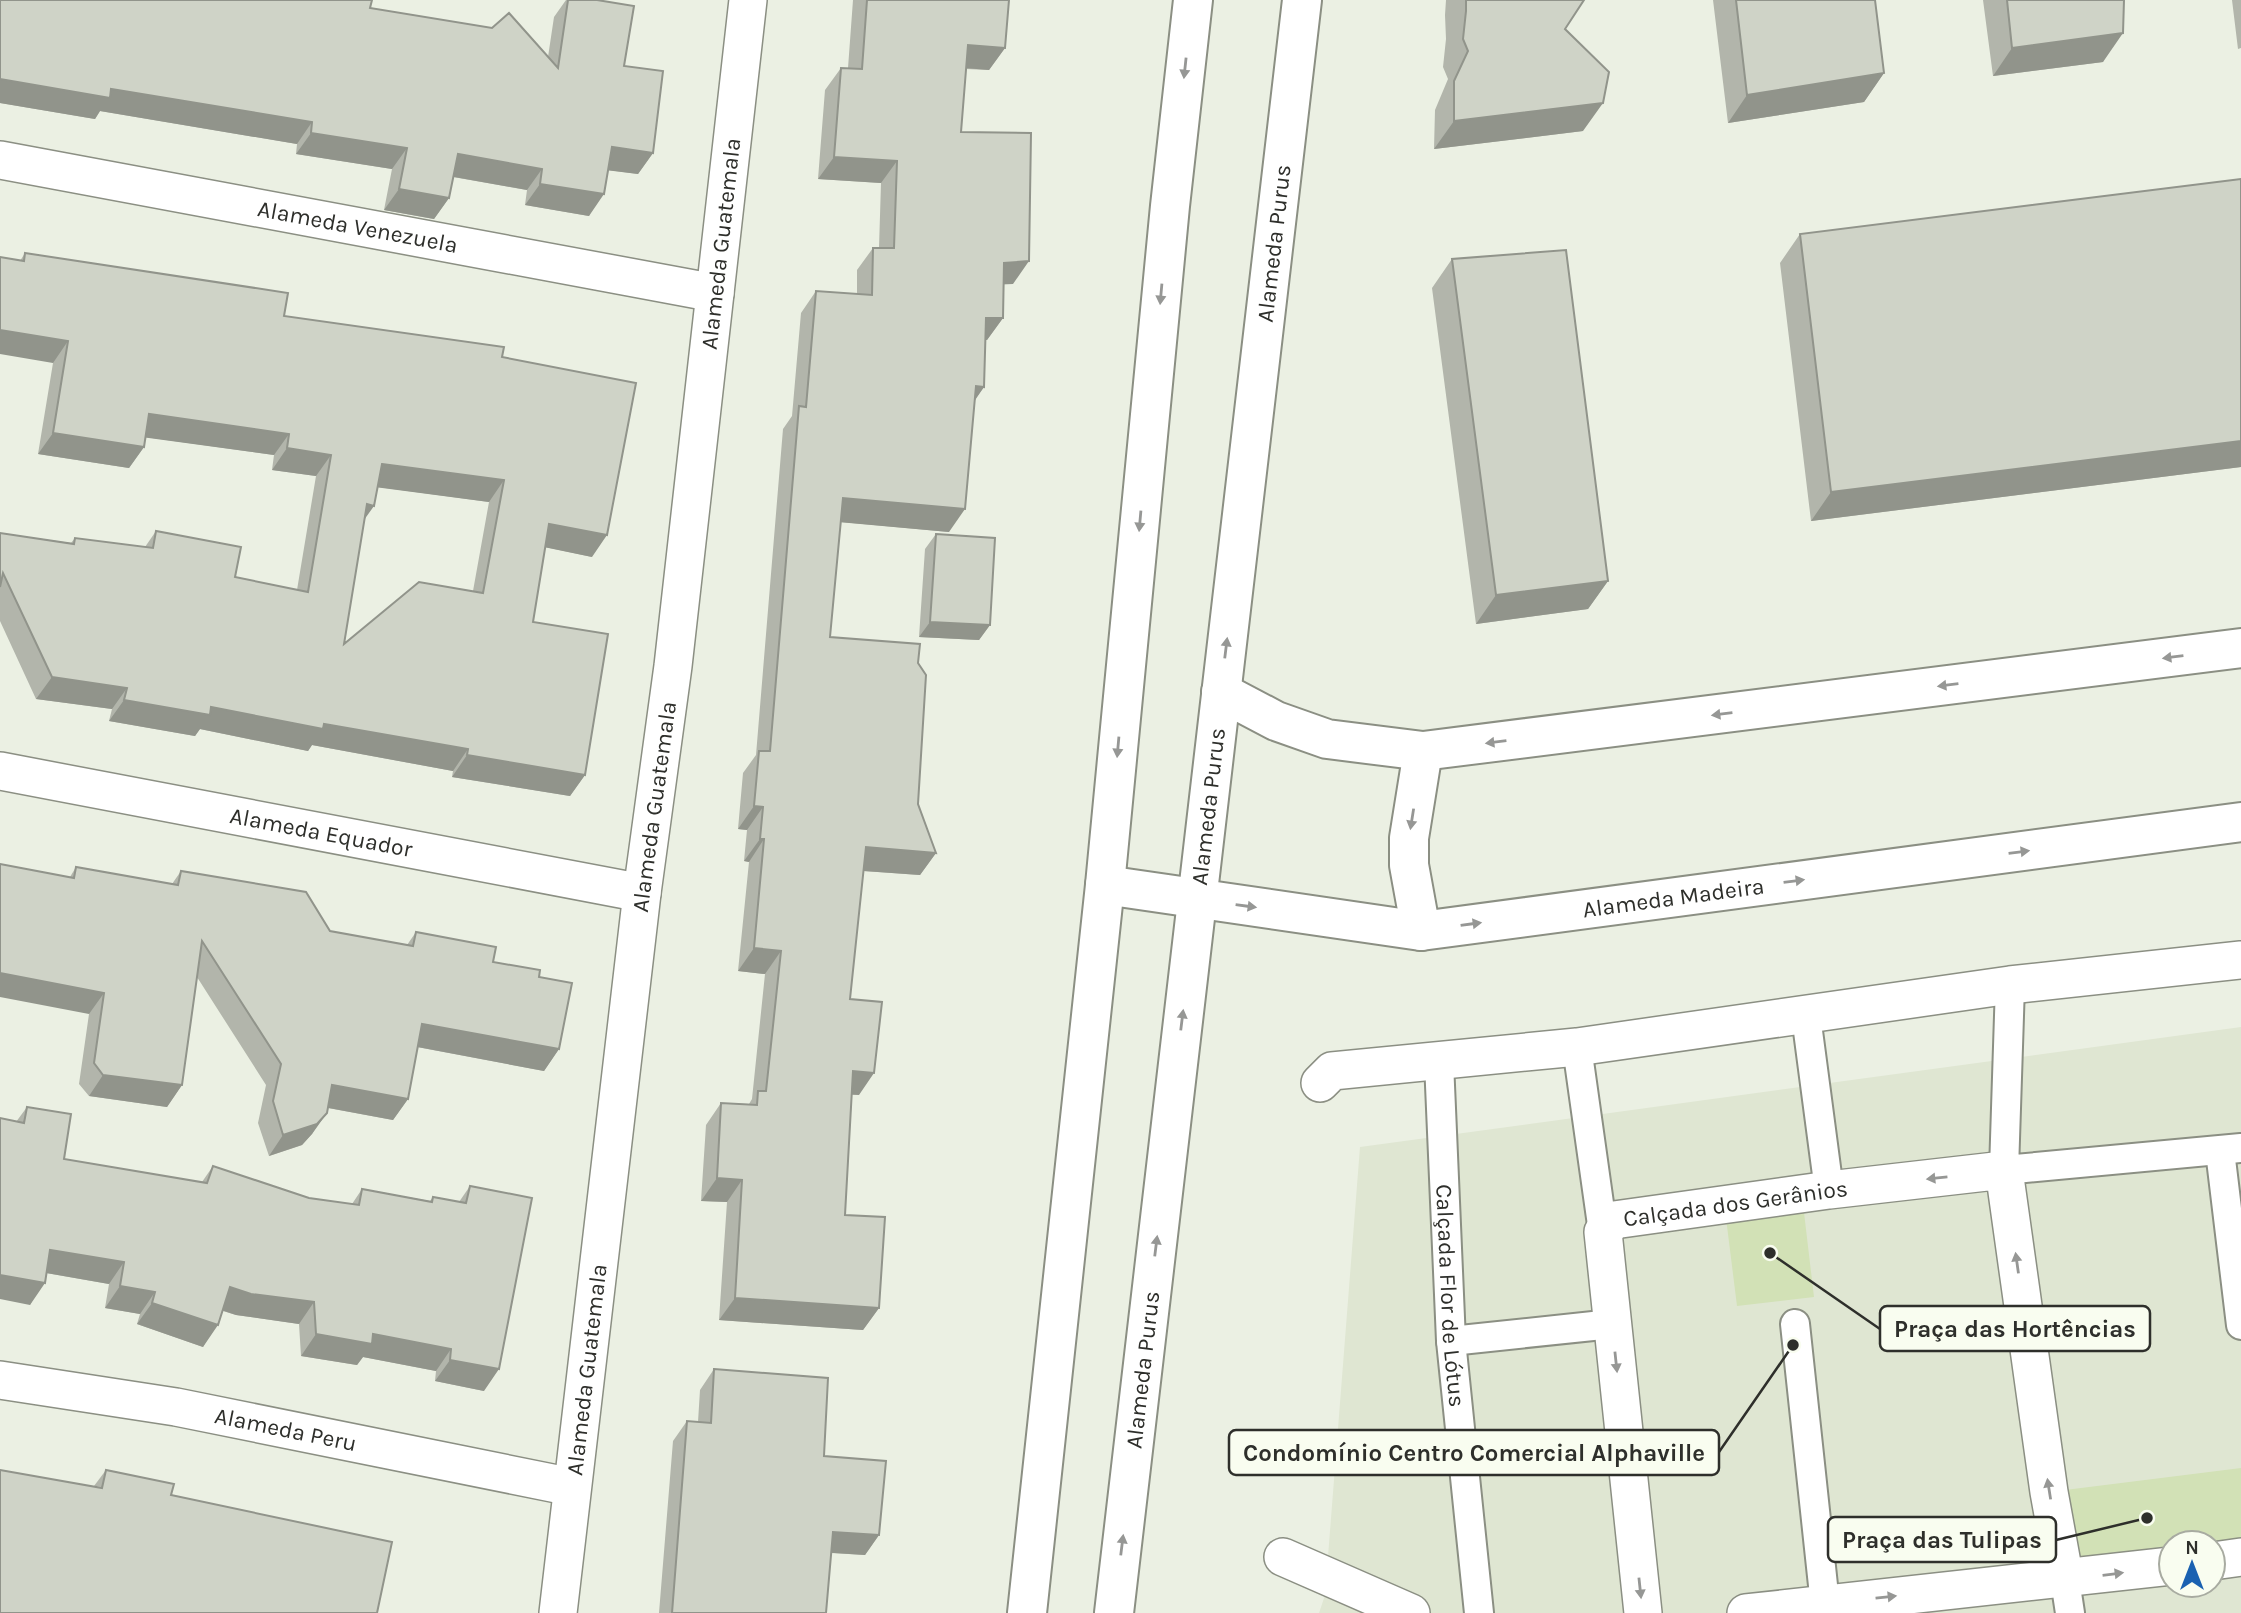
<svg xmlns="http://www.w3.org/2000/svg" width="2241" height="1613" font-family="Karla,sans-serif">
	<rect width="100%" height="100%" fill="#ebf0e3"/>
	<path fill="#dfe6d2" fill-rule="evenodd" d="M 2241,1027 L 2241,1613 L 1319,1613 L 1325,1595 L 1360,1147 ZM 2171,1543 L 2213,1543 L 2213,1585 L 2171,1585 Z"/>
	<path fill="#d2e1b6" d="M 1803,1204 L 1814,1297 L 1737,1306 L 1725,1210 Z
		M 2241,1468 L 2241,1557 L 2213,1543 L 2171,1543 L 2171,1566 L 2065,1580 L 2049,1492 Z"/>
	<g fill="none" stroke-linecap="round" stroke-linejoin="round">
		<defs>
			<g id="pedestrian">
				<path d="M 2010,985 L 2004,1170 L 2241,1148"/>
				<path d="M 1806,1016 L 1829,1190"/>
				<path d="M 1577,1047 L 1603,1232"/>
				<path id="s1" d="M 1439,1062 L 1451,1341 L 1479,1613"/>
				<path d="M 2220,1151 L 2241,1325"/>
				<path d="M 1795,1324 L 1825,1604"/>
				<path d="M 1451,1341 L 1612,1324"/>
				<path d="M 2065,1580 L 2070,1613"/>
			</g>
			<g id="minor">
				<path id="s2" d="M 0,160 L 715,293"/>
				<path id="s3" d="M 0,771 L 642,893"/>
				<path d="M 1320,1083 L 1332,1071 L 1577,1047 L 2010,985 L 2241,960"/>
				<path id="s4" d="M 0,1380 L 176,1407 L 572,1487"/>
				<path d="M 1283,1557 L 1411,1613"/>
				<path d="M 2213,1561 L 2241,1557"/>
				<path id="s5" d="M 558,1613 L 642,893 L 673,666 L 748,0"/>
				<path id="s6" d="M 1643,1613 L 1603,1232 L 1614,1220 L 1829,1190 L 2004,1170 L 2049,1492 L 2065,1580"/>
				<path d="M 1746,1613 L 2171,1566"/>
			</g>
			<g id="tertiary">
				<path d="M 1221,692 L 1276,721 L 1327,739 L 1423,751 L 2241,648"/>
				<path id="s7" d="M 1105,885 L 1421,931 L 2241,822"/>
				<path d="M 1421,931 L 1409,865 L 1409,838 L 1423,751"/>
			</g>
			<g id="secondary">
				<path d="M 1027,1613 L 1105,885 L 1170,206 L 1193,0"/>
				<path id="s8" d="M 1114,1613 L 1302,0"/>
			</g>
		</defs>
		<use href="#pedestrian" stroke="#8b8f83" stroke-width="32"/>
		<use href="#minor" stroke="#8b8f83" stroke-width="40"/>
		<use href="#tertiary" stroke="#8b8f83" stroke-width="42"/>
		<use href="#secondary" stroke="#8b8f83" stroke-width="42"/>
		<use href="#pedestrian" stroke="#fff" stroke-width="28"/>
		<use href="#minor" stroke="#fff" stroke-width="37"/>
		<use href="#tertiary" stroke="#fff" stroke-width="38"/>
		<use href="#secondary" stroke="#fff" stroke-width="38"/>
	</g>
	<path fill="#b2b5ab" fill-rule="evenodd" d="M 566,0 L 597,0 L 624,66 L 653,153 L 638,174 L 608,170 L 589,216 L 525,205 L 527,190 L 453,177 L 449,198 L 434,219 L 384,210 L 392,169 L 296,154 L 297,144 L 100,111 L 95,119 L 0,103 L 370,8 L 548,57 L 554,17 Z
		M 853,0 L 1009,0 L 1005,48 L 989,70 L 966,69 L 961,132 L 1013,284 L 1004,284 L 1003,318 L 987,340 L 985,340 L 984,387 L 975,399 L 949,532 L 841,522 L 830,637 L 918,663 L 918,804 L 936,853 L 920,875 L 863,871 L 850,999 L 859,1095 L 852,1095 L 845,1215 L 879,1308 L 863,1330 L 719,1320 L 727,1202 L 701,1201 L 706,1125 L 721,1103 L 749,1104 L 752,1099 L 765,974 L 738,971 L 749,862 L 744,861 L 747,830 L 738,829 L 743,773 L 756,755 L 783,429 L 792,416 L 801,313 L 816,291 L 857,294 L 857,270 L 873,248 L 879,248 L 881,183 L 818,179 L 825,90 L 841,68 L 848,68 Z
		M 1446,0 L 1584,0 L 1565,29 L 1583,131 L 1434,149 L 1435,110 L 1448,79 L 1443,67 L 1446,39 L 1445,15 Z
		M 1713,0 L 1875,0 L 1884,73 L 1864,102 L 1728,123 Z
		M 1983,0 L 2124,0 L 2103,62 L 1993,76 Z
		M 2232,0 L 2241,0 L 2241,48 L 2238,49 Z
		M 2241,179 L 2241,467 L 1811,521 L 1780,263 L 1800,234 Z
		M 25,253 L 284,316 L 502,357 L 592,557 L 545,547 L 533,622 L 585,775 L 570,796 L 452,777 L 453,771 L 312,745 L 308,751 L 200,729 L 195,736 L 109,721 L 112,709 L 36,699 L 0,621 L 0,533 L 71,543 L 75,538 L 145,547 L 156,531 L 235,577 L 297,590 L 316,476 L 272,470 L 274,455 L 145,437 L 144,447 L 129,468 L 38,454 L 53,363 L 20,261 ZM 378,487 L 489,502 L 473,591 L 344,644 L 364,519 Z
		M 1452,259 L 1608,581 L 1588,609 L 1476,624 L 1432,288 Z
		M 936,534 L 990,625 L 979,640 L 919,637 L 925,549 Z
		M 76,867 L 172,884 L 181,871 L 330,931 L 407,945 L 416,932 L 493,962 L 539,977 L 559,1049 L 544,1071 L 417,1047 L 408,1099 L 393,1120 L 328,1108 L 312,1134 L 302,1145 L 269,1156 L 258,1123 L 266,1085 L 197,977 L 182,1085 L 167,1107 L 89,1096 L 79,1084 L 89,1014 L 70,877 Z
		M 27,1107 L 64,1159 L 202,1182 L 213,1166 L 309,1198 L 352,1204 L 362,1189 L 430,1201 L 433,1197 L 459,1202 L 470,1186 L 484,1391 L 435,1381 L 436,1371 L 363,1357 L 357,1365 L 301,1356 L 299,1324 L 236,1315 L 223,1311 L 203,1347 L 137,1324 L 140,1314 L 105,1308 L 109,1284 L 46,1273 L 30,1305 L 16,1122 Z
		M 714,1369 L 824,1456 L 879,1535 L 865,1555 L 831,1553 L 826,1613 L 659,1613 L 673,1441 L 687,1421 L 698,1422 L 700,1390 Z
		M 106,1470 L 171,1495 L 94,1486 Z"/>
	<path fill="#91948b" d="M 2123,33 L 2103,62 L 1993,76 L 2012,48 Z
		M 968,45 L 1005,48 L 989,70 L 952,67 Z
		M 1884,73 L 1864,102 L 1728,123 L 1747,95 Z
		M 0,79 L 111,89 L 312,122 L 297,144 L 100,111 L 95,119 L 0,103 Z
		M 1603,103 L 1583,131 L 1434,149 L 1454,121 Z
		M 311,133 L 407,148 L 392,169 L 296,154 Z
		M 612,147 L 653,153 L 638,174 L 597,169 Z
		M 458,154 L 542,169 L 527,190 L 443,175 Z
		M 834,157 L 897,161 L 881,183 L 818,179 Z
		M 540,184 L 604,194 L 589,216 L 525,205 Z
		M 399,189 L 449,198 L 434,219 L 384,210 Z
		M 1029,261 L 1013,284 L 988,285 L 1004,263 Z
		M 986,318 L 1003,318 L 987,340 L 970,340 Z
		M 0,330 L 68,341 L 53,363 L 0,354 Z
		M 976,386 L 984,387 L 969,409 Z
		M 149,414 L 289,434 L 274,455 L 134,436 Z
		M 53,433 L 144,447 L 129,468 L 38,454 Z
		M 2241,441 L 2241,467 L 1811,521 L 1831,492 Z
		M 287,448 L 331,455 L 316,476 L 272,470 Z
		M 382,464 L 504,480 L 489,502 L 367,486 Z
		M 843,498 L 965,509 L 949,532 L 827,521 Z
		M 367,504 L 374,506 L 359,527 Z
		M 549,524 L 607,535 L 592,557 L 534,545 Z
		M 1608,581 L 1588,609 L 1476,624 L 1496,595 Z
		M 930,622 L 990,625 L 979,640 L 919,637 Z
		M 52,677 L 127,688 L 112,709 L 36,699 Z
		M 124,700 L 211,707 L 324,724 L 468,749 L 453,771 L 312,745 L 308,751 L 200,729 L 195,736 L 109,721 Z
		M 467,755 L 585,775 L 570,796 L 452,777 Z
		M 754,806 L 763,807 L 747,830 L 738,829 Z
		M 760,839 L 764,839 L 749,862 L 744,861 Z
		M 866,847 L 936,853 L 920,875 L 850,870 Z
		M 754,948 L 781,951 L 765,974 L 738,971 Z
		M 0,973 L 104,993 L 89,1014 L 0,997 Z
		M 422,1024 L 559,1049 L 544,1071 L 407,1045 Z
		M 853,1071 L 874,1073 L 859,1095 L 837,1093 Z
		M 103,1075 L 182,1085 L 167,1107 L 89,1096 Z
		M 332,1085 L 408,1099 L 393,1120 L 318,1106 Z
		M 327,1113 L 312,1134 L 302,1145 L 269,1156 L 283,1135 Z
		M 717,1178 L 742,1180 L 727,1202 L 701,1201 Z
		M 50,1250 L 124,1262 L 109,1284 L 35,1271 Z
		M 0,1275 L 45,1283 L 30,1305 L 0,1299 Z
		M 120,1286 L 155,1292 L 140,1314 L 105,1308 Z
		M 230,1287 L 314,1302 L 299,1324 L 236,1315 L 215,1308 Z
		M 735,1298 L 879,1308 L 863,1330 L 719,1320 Z
		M 152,1303 L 218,1325 L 203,1347 L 137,1324 Z
		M 316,1334 L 373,1334 L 451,1349 L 436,1371 L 363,1357 L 357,1365 L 301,1356 Z
		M 450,1360 L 499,1369 L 484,1391 L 435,1381 Z
		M 833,1532 L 879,1535 L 865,1555 L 819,1552 Z"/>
	<path fill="#cfd3c7" stroke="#91948b" stroke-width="2" fill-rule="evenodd" d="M 0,0 L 372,0 L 370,8 L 492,28 L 509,13 L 558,68 L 568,0 L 597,0 L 634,6 L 624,66 L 663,71 L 653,153 L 612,147 L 604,194 L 540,184 L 542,169 L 458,154 L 449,198 L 399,189 L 407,148 L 311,133 L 312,122 L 111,89 L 110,98 L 0,79 Z
		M 867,0 L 1009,0 L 1005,48 L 968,45 L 961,132 L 1031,133 L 1029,261 L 1004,263 L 1003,318 L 986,318 L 984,387 L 976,386 L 965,509 L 843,498 L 830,637 L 920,644 L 918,663 L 926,675 L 918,804 L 936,853 L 866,847 L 850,999 L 882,1002 L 874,1073 L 853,1071 L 845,1215 L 885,1217 L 879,1308 L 735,1298 L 742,1180 L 717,1178 L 721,1103 L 757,1105 L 758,1091 L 766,1091 L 781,951 L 754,948 L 764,839 L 760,839 L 763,807 L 754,806 L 759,751 L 770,751 L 799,406 L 806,407 L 816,291 L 872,295 L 873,248 L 894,248 L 897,161 L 834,157 L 841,68 L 862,69 Z
		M 1466,0 L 1584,0 L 1565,29 L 1609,72 L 1603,103 L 1454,121 L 1454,81 L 1468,51 L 1463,39 L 1466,11 Z
		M 1736,0 L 1875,0 L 1884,73 L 1747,95 Z
		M 2007,0 L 2124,0 L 2123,33 L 2012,48 Z
		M 2241,179 L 2241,441 L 1831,492 L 1800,234 Z
		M 1566,250 L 1608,581 L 1496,595 L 1452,259 Z
		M 25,253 L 288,293 L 284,316 L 504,347 L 502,357 L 636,383 L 607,535 L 549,524 L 533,622 L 608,634 L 585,775 L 467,755 L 468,749 L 324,724 L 323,729 L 211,707 L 210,715 L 124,700 L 127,688 L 52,677 L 3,573 L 0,587 L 0,533 L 74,544 L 75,538 L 153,548 L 156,531 L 241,547 L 235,577 L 308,592 L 331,455 L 287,448 L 289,434 L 149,414 L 144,447 L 53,433 L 68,341 L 0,330 L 0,257 L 24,261 ZM 382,464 L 504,480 L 483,593 L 419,582 L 344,644 L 367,504 L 374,506 Z
		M 936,534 L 995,538 L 990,625 L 930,622 Z
		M 0,864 L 74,878 L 76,867 L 178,885 L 181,871 L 306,892 L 330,931 L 413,946 L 416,932 L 496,947 L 493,962 L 540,970 L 539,977 L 572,983 L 559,1049 L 422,1024 L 408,1099 L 332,1085 L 327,1113 L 317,1124 L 283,1135 L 273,1101 L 281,1064 L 202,941 L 182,1085 L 103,1075 L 94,1063 L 104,993 L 0,973 Z
		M 27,1107 L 71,1114 L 64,1159 L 207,1183 L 213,1166 L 309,1198 L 359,1205 L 362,1189 L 432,1202 L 433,1197 L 466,1203 L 470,1186 L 532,1198 L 499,1369 L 450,1360 L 451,1349 L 373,1334 L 372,1344 L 316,1334 L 314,1302 L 251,1294 L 230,1287 L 218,1325 L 152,1303 L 155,1292 L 120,1286 L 124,1262 L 50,1250 L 45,1283 L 0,1275 L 0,1118 L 24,1123 Z
		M 714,1369 L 828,1378 L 824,1456 L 886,1461 L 879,1535 L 833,1532 L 826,1613 L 672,1613 L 687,1421 L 711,1423 Z
		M 0,1470 L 102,1488 L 106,1470 L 174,1484 L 171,1495 L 392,1542 L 377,1613 L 0,1613 Z"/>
	<defs><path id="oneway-solid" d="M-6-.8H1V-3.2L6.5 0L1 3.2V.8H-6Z" transform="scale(1.75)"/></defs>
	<g fill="#969795">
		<use href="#oneway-solid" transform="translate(1185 68) rotate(96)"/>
		<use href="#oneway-solid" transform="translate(1161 294) rotate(95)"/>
		<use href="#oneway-solid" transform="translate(1140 521) rotate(95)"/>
		<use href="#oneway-solid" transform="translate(1226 648) rotate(-83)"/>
		<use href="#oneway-solid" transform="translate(2173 657) rotate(173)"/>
		<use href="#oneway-solid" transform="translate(1948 685) rotate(173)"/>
		<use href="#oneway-solid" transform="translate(1722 714) rotate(173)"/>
		<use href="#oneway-solid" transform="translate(1496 742) rotate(173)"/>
		<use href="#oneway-solid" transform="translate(1118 747) rotate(95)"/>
		<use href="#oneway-solid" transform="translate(1412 819) rotate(99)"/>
		<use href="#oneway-solid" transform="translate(2019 852) rotate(-7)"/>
		<use href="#oneway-solid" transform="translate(1794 881) rotate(-7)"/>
		<use href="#oneway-solid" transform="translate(1246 906) rotate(8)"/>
		<use href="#oneway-solid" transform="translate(1471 924) rotate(-8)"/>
		<use href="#oneway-solid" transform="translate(1182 1020) rotate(-83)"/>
		<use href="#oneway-solid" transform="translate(1937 1178) rotate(174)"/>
		<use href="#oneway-solid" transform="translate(1156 1246) rotate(-83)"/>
		<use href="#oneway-solid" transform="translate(2017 1263) rotate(-98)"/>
		<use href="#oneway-solid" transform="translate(1616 1362) rotate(84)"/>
		<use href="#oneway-solid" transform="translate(2049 1489) rotate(-99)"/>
		<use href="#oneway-solid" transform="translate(1122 1545) rotate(-83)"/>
		<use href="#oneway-solid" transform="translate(2113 1574) rotate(-7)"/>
		<use href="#oneway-solid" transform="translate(1640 1588) rotate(84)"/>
		<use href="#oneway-solid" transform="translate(1886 1597) rotate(-6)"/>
	</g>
	<g text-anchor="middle" stroke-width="7" stroke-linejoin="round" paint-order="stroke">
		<g font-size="23" fill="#2e2f2b" stroke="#f9fdf0">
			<text dy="8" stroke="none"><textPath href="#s2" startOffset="364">Alameda Venezuela</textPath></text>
			<text dy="8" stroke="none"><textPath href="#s8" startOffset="1379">Alameda Purus</textPath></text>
			<text dy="8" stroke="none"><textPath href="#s5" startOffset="1379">Alameda Guatemala</textPath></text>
			<text dy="8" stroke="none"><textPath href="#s8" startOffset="812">Alameda Purus</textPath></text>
			<text dy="8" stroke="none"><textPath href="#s5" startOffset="812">Alameda Guatemala</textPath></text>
			<text dy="8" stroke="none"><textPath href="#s3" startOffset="327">Alameda Equador</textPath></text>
			<text dy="8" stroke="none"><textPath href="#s7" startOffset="574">Alameda Madeira</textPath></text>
			<text dy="8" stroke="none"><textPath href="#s6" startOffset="522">Calçada dos Gerânios</textPath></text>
			<text dy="8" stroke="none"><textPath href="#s1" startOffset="234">Calçada Flor de Lótus</textPath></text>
			<text dy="8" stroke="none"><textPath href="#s5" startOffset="245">Alameda Guatemala</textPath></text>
			<text dy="8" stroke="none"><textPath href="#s8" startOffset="245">Alameda Purus</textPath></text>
			<text dy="8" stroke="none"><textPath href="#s4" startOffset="290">Alameda Peru</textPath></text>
		</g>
	</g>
	<path fill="none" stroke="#2e2f2b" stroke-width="2.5" d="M1770 1253L1880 1329M1793 1345L1719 1452M2147 1518L2056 1540"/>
	<g fill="#2e2f2b" stroke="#f9fdf0" stroke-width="2.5">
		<circle cx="1770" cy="1253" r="7"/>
		<circle cx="1793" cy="1345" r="7"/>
		<circle cx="2147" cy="1518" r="7"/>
	</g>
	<g fill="#f9fdf0" stroke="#2e2f2b" stroke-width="2.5">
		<rect x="1880" y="1306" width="270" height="45" rx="7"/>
		<rect x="1229" y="1430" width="490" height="45" rx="7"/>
		<rect x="1828" y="1517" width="228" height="45" rx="7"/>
	</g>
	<g font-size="24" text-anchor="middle" font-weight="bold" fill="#2e2f2b">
		<text x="2015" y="1337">Praça das Hortências</text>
		<text x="1474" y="1461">Condomínio Centro Comercial Alphaville</text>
		<text x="1942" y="1548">Praça das Tulipas</text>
	</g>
	<g transform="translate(2192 1564)"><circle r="33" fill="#f9fdf0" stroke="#a8aba1" stroke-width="2"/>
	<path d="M0-5L12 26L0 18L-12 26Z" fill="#1a61b1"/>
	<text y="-10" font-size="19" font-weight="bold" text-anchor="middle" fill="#2e2f2b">N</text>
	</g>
</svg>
